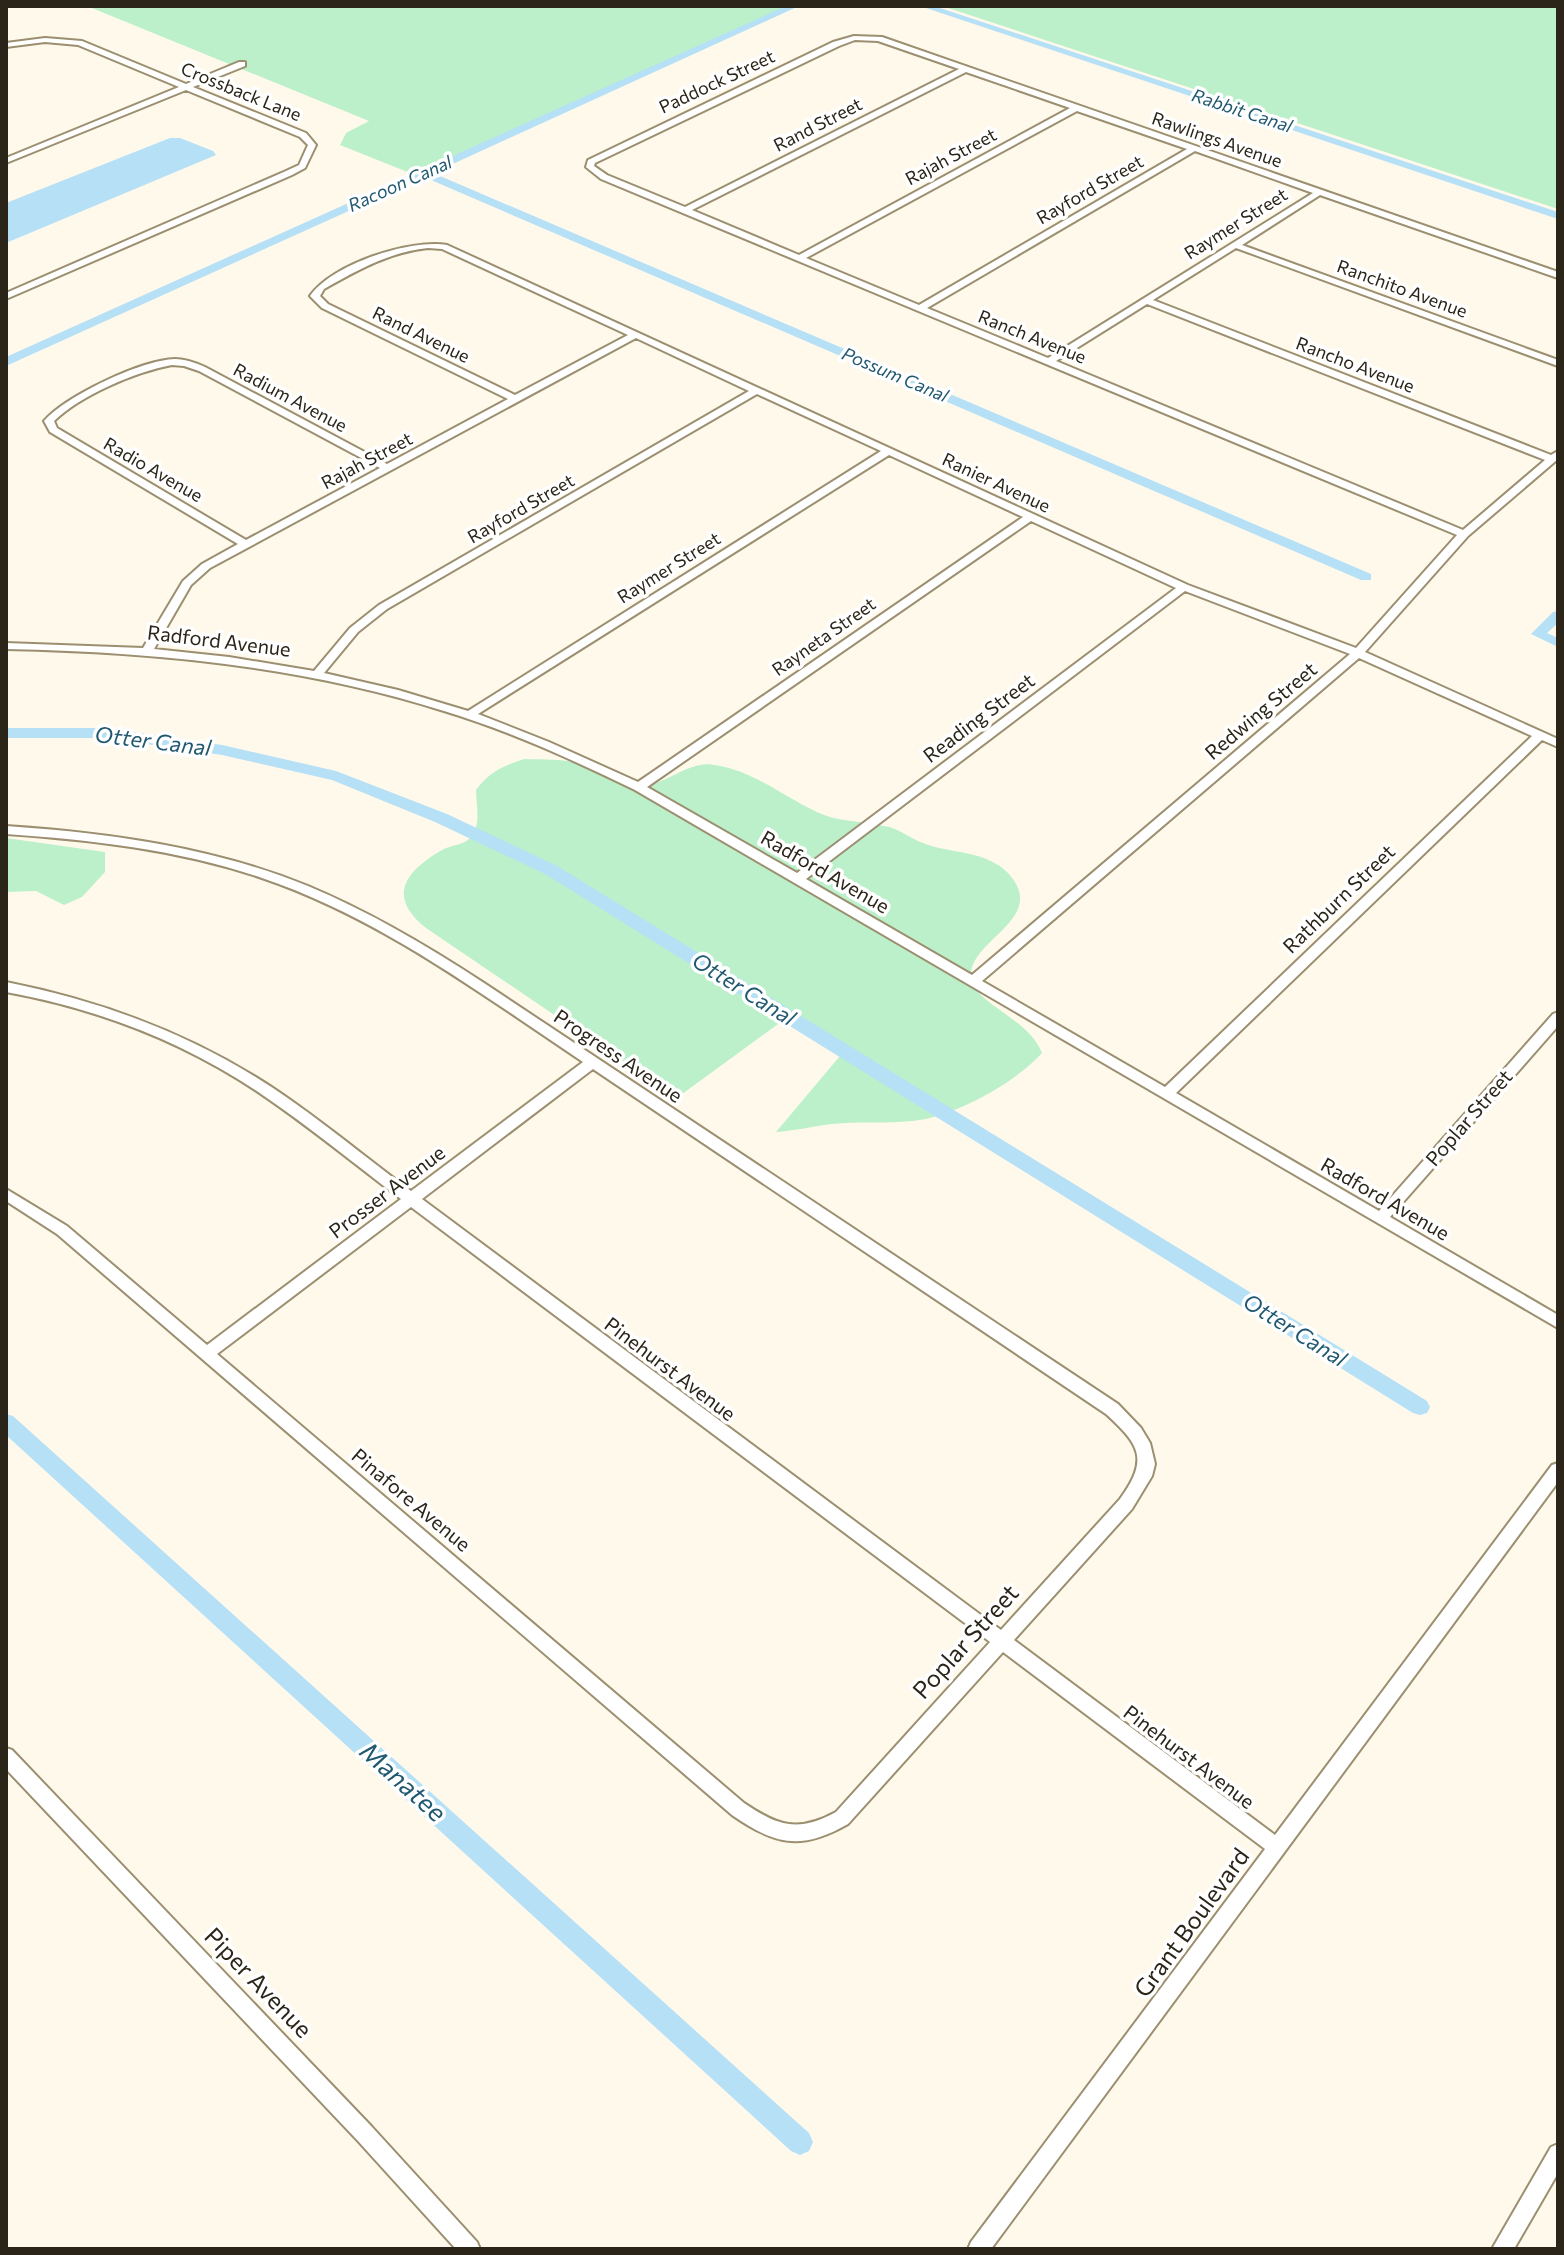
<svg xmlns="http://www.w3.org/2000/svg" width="1564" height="2255" font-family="Commissioner,sans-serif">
	<rect width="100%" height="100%" fill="#fff9ec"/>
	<path fill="#bbf0ca" d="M 87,6 L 795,6 L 415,175 L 340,145 L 346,133 L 369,121 Z
		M 942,6 L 1558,6 L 1558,209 Z
		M 524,759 C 546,760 569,758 590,767 C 607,774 620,786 640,786 C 667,786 687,760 715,765 C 754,771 784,797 819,813 C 840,822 862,821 884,826 C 899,828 909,838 923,843 C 950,854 986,850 1008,873 C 1050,919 969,939 971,976 C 973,1004 1028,1017 1042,1053 C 1015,1083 954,1117 912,1121 C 886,1124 858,1121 831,1124 C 813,1126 795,1131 776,1132 L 840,1056 L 785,1019 L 678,1097 L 665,1090 L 426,928 C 387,897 404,872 442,850 C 451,845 464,845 470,838 C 482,824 476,806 476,790 C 489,772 503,766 524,759 Z
		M 6,838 L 105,852 L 105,872 L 82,897 L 64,905 L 36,891 L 6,892 Z"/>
	<path fill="#b6e0f6" d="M 170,138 L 180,138 L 213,151 L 216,155 L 6,243 L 6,203 Z"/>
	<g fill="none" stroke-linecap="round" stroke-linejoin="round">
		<path fill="#b6e0f6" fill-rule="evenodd" d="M 786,6 L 799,6 L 433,173 L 1371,574 L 1371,580 L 1361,580 L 424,177 L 6,366 L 6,357 Z
			M 920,6 L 934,6 L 1558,212 L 1558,219 Z
			M 1558,611 L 1558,623 L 1547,633 L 1558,638 L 1558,647 L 1531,634 L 1553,612 Z
			M 6,728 L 105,728 L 222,745 L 336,771 L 447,814 L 557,866 L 1427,1401 L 1430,1407 L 1427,1413 L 1420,1415 L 1413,1413 L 545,874 L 435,822 L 332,780 L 222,755 L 105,738 L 6,738 Z
			M 6,1414 L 13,1416 L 809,2133 L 813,2142 L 809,2151 L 800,2155 L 791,2151 L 6,1435 Z"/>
		<defs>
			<path id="minor" d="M 854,36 L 882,37 L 1558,272 L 1558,278 L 1320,195 L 1242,245 L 1558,360 L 1558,366 L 1236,248 L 1153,300 L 1551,455 L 1558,451 L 1558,459 L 1468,536 L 1365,652 L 1558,739 L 1558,747 L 1542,740 L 1176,1093 L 1379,1211 L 1553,1014 L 1558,1012 L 1558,1026 L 1390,1217 L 1558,1315 L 1558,1328 L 635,790 C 573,760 510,731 444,711 C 302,666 154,652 6,649 L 6,643 L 143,648 L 183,581 L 202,564 L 238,544 L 50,432 L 44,421 C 66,396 141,360 175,359 C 185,359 196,363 205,367 L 387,464 L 508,399 L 322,308 L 310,296 C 332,264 410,239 447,245 L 1188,585 L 1356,648 L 1457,535 L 601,179 L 586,167 L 588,160 L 833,42 ZM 855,40 L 878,41 L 959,69 L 685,207 L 607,175 L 594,166 L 595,163 L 839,46 ZM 966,72 L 1070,108 L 799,255 L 692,210 ZM 1077,111 L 1187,149 L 919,305 L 806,258 ZM 1195,151 L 1313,193 L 1048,358 L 927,308 ZM 428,248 L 442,249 L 628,335 L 515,395 L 328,304 L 320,296 L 324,289 C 358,270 389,252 428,248 ZM 1147,304 L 1545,460 L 1463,530 L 1056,361 ZM 636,338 L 749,391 L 379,605 L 350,628 L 314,671 L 229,657 L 154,649 L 191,585 L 210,568 ZM 172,365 L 184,366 L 199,371 L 380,468 L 246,540 L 57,428 L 54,421 C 81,395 135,372 172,365 ZM 757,394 L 881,451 L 468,711 L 398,690 L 324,673 L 358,632 L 387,609 ZM 889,455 L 1023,517 L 638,782 L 549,742 L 478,714 ZM 1031,521 L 1176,588 L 797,873 L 647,787 ZM 1185,591 L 1350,654 L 972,975 L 806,879 ZM 1359,658 L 1532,736 L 1165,1087 L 982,981 Z
				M 45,38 L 82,41 L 186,84 L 239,62 L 245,62 L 245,66 L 193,87 L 306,133 L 316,145 L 305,168 L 292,175 L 6,299 L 6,293 L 286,171 L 299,165 L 308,145 L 300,137 L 186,90 L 6,163 L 6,158 L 179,87 L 78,45 L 45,42 L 6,47 L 6,43 Z
				M 6,826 C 109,833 212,847 308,886 C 370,912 428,946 484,983 L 1118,1404 L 1141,1428 L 1150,1443 L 1155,1464 L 1152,1476 L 1132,1509 L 1014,1640 L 1275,1835 L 1552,1465 L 1558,1463 L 1558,1482 L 991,2249 L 968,2249 L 971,2242 L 1265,1849 L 1003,1652 L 848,1824 C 801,1851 775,1845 732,1815 L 57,1234 L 6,1201 L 6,1189 L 67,1226 L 207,1345 L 401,1199 C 356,1165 311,1128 264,1096 C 185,1042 99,1009 6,992 L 6,982 C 102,1001 191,1034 273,1088 C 321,1120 365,1157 411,1191 L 583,1062 C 481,994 380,918 262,878 C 180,850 93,840 6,834 ZM 593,1069 L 1106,1414 C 1140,1445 1149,1459 1120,1499 L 1001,1630 L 422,1199 ZM 411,1207 L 990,1642 L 836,1812 C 798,1833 778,1826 744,1803 L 217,1354 Z
				M 6,1748 L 12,1750 L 372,2127 L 477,2242 L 480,2249 L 456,2249 L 358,2141 L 6,1769 Z
				M 1558,2144 L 1558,2173 L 1514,2249 L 1492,2249 L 1551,2147 Z"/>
		</defs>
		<use href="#minor" stroke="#9c8f70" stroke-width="4"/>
		<use href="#minor" fill="#fff" fill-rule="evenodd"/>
	</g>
	<g text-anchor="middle" stroke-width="7" stroke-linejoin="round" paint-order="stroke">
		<g font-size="18" fill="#2b2519" stroke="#fff">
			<text transform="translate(717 82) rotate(-25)" y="6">Paddock Street</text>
			<text transform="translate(241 92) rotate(22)" y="6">Crossback Lane</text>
			<text transform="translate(818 125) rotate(-27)" y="6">Rand Street</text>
			<text transform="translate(1217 140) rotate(19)" y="6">Rawlings Avenue</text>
			<text transform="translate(951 157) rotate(-28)" y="6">Rajah Street</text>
			<text transform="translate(1090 190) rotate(-30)" y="6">Rayford Street</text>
			<text transform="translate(1236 224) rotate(-32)" y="6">Raymer Street</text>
			<text transform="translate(1402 289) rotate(20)" y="6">Ranchito Avenue</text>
			<text transform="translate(421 335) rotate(26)" y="6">Rand Avenue</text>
			<text transform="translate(1032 337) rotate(22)" y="6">Ranch Avenue</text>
			<text transform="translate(1355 365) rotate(21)" y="6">Rancho Avenue</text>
			<text transform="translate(290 398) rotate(28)" y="6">Radium Avenue</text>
			<text transform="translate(367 461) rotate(-28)" y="6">Rajah Street</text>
			<text transform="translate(153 470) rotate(30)" y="6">Radio Avenue</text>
			<text transform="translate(996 483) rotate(25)" y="6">Ranier Avenue</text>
			<text transform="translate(521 509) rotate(-30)" y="6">Rayford Street</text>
			<text transform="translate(669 568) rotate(-32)" y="6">Raymer Street</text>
			<text transform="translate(824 637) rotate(-35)" y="6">Rayneta Street</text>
		</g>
		<g font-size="18" font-style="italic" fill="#205871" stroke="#fff">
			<text transform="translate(1242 111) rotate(18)" y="6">Rabbit Canal</text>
			<text transform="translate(400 184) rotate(-24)" y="6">Racoon Canal</text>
			<text transform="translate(895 375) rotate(23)" y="6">Possum Canal</text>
		</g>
		<g font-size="20" fill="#2b2519" stroke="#fff">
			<text transform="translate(219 641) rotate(7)" y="7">Radford Avenue</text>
			<text transform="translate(1261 711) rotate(-40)" y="7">Redwing Street</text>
			<text transform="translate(979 718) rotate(-37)" y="7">Reading Street</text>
			<text transform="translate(825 872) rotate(30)" y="7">Radford Avenue</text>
			<text transform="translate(1339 899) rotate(-44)" y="7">Rathburn Street</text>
			<text transform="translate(618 1056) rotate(34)" y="7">Progress Avenue</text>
			<text transform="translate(1469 1118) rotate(-49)" y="7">Poplar Street</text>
			<text transform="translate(387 1192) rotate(-37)" y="7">Prosser Avenue</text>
			<text transform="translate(1385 1199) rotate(30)" y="7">Radford Avenue</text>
			<text transform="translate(670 1369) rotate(37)" y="7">Pinehurst Avenue</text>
			<text transform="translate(411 1500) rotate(40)" y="7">Pinafore Avenue</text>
			<text transform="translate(1189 1757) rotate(37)" y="7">Pinehurst Avenue</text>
		</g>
		<g font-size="22" font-style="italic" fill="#205871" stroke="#fff">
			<text transform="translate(153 741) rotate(7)" y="8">Otter Canal</text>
			<text transform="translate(744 989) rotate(32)" y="8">Otter Canal</text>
			<text transform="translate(1295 1330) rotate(32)" y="8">Otter Canal</text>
		</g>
		<g font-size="24" fill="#2b2519" stroke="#fff">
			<text transform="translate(966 1642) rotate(-48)" y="8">Poplar Street</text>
			<text transform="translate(1192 1923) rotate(-54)" y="8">Grant Boulevard</text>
			<text transform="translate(258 1983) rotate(46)" y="8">Piper Avenue</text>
		</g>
		<g font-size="26" font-style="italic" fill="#205871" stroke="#fff">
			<text transform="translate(403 1782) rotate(42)" y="9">Manatee</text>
		</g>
	</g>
	<rect width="1564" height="2255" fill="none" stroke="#2b2519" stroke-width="16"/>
</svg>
